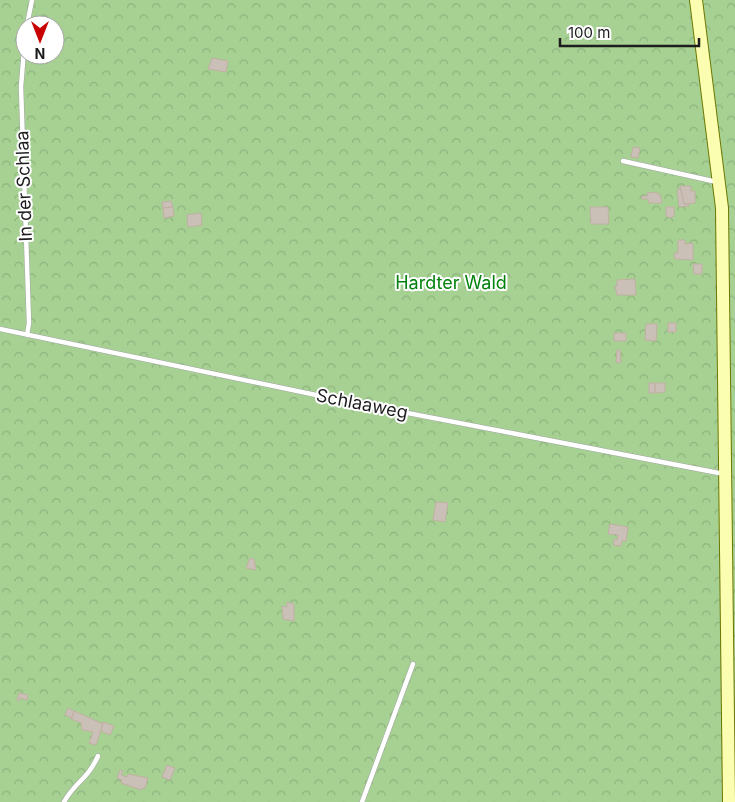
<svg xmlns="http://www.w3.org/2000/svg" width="735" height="802" font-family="Inter,sans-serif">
	<defs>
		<pattern id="forest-crowns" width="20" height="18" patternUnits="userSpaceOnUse" patternTransform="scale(1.25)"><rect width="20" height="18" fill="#a6d193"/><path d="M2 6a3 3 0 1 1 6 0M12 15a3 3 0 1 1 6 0" fill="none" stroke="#8eb37e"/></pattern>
	</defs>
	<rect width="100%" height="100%" fill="#efeae1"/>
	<path fill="url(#forest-crowns)" fill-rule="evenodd" d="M 0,0 L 735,0 L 735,802 L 0,802 ZM 25,25 L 55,25 L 55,55 L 25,55 Z"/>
	<path fill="#cbc0b7" stroke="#c1b0a3" d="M 212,58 L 228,61 L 226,72 L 208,69 Z
		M 633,147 L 640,148 L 638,158 L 631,157 Z
		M 680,186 L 691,186 L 691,191 L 695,191 L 695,203 L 684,204 Z
		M 677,189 L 681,189 L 684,204 L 689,204 L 689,206 L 679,207 Z
		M 657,192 L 657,194 L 660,194 L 662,203 L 649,203 L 648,199 L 642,199 L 642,196 L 648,196 L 647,193 Z
		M 171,201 L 173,207 L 163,208 L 162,202 Z
		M 173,207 L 174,216 L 164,218 L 163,208 Z
		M 590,207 L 608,207 L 609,224 L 591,224 Z
		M 666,207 L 674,207 L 674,216 L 670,218 L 666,216 Z
		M 201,213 L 202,225 L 188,227 L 187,215 Z
		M 678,240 L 685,240 L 685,244 L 693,243 L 693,260 L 675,259 L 674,253 L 678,253 Z
		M 693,264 L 702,264 L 702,274 L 694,274 Z
		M 635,279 L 636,295 L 617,295 L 615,286 L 617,286 L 617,280 Z
		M 668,323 L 676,323 L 676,332 L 668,332 Z
		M 646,324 L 657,324 L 656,341 L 645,340 Z
		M 614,333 L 626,333 L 626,341 L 614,341 Z
		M 617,350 L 620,350 L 621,362 L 616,363 Z
		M 649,383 L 655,383 L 655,393 L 649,393 Z
		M 655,383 L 665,383 L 665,392 L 655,393 Z
		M 436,502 L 448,503 L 445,522 L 433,520 Z
		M 610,524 L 628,527 L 626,541 L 622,541 L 621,546 L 613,545 L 614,539 L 617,540 L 618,535 L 608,534 Z
		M 250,558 L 254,559 L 256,570 L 246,568 Z
		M 287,602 L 294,604 L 294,621 L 283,619 L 282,606 L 287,607 Z
		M 19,693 L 28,695 L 27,700 L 20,698 L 19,701 L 17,700 Z
		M 68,708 L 74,711 L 72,718 L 65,715 Z
		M 74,711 L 103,724 L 96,745 L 89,743 L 93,732 L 82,730 L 81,723 L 71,719 Z
		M 103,722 L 114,726 L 110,735 L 101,731 Z
		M 167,765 L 175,768 L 170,780 L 162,777 Z
		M 120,770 L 123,771 L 121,775 L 127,777 L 128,774 L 148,778 L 145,788 L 142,788 L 141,790 L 121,783 L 122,780 L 117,778 Z"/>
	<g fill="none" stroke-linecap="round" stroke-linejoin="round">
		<defs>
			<path id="lane" d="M 27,25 L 32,0
				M 25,37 L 21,87 L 29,323 L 27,335
				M 623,161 L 717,182
				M 0,329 L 340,400 L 724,474
				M 64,802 C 74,783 88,779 98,756
				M 362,802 L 413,664"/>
			<path id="secondary" d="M 696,0 L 722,208 L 729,802"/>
		</defs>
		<use href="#lane" stroke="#a4a4a4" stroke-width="5.5"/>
		<use href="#secondary" stroke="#6b7700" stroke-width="14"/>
		<use href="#lane" stroke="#fff" stroke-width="4.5"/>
		<use href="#secondary" stroke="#fbfeb0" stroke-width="12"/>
	</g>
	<g text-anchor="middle" stroke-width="4" stroke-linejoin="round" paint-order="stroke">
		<g font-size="18" fill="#1d1d1d" stroke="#fff">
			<text transform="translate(24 186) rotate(-92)" y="6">In der Schlaa</text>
			<text transform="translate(362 404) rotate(11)" y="6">Schlaaweg</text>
		</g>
		<g font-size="18" fill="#03820d" stroke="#fff">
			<text x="451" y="289">Hardter Wald</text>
		</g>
	</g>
	<g transform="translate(40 40) rotate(180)"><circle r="24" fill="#ffffff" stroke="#a5a5a5"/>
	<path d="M0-4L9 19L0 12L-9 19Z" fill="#c90002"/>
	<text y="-8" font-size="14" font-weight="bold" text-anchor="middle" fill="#1d1d1d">N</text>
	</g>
	<path d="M560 38v8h139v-8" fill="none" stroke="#1d1d1d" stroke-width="2.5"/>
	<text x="568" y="38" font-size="15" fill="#1d1d1d" stroke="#ffffff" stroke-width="4" paint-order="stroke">100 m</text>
</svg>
